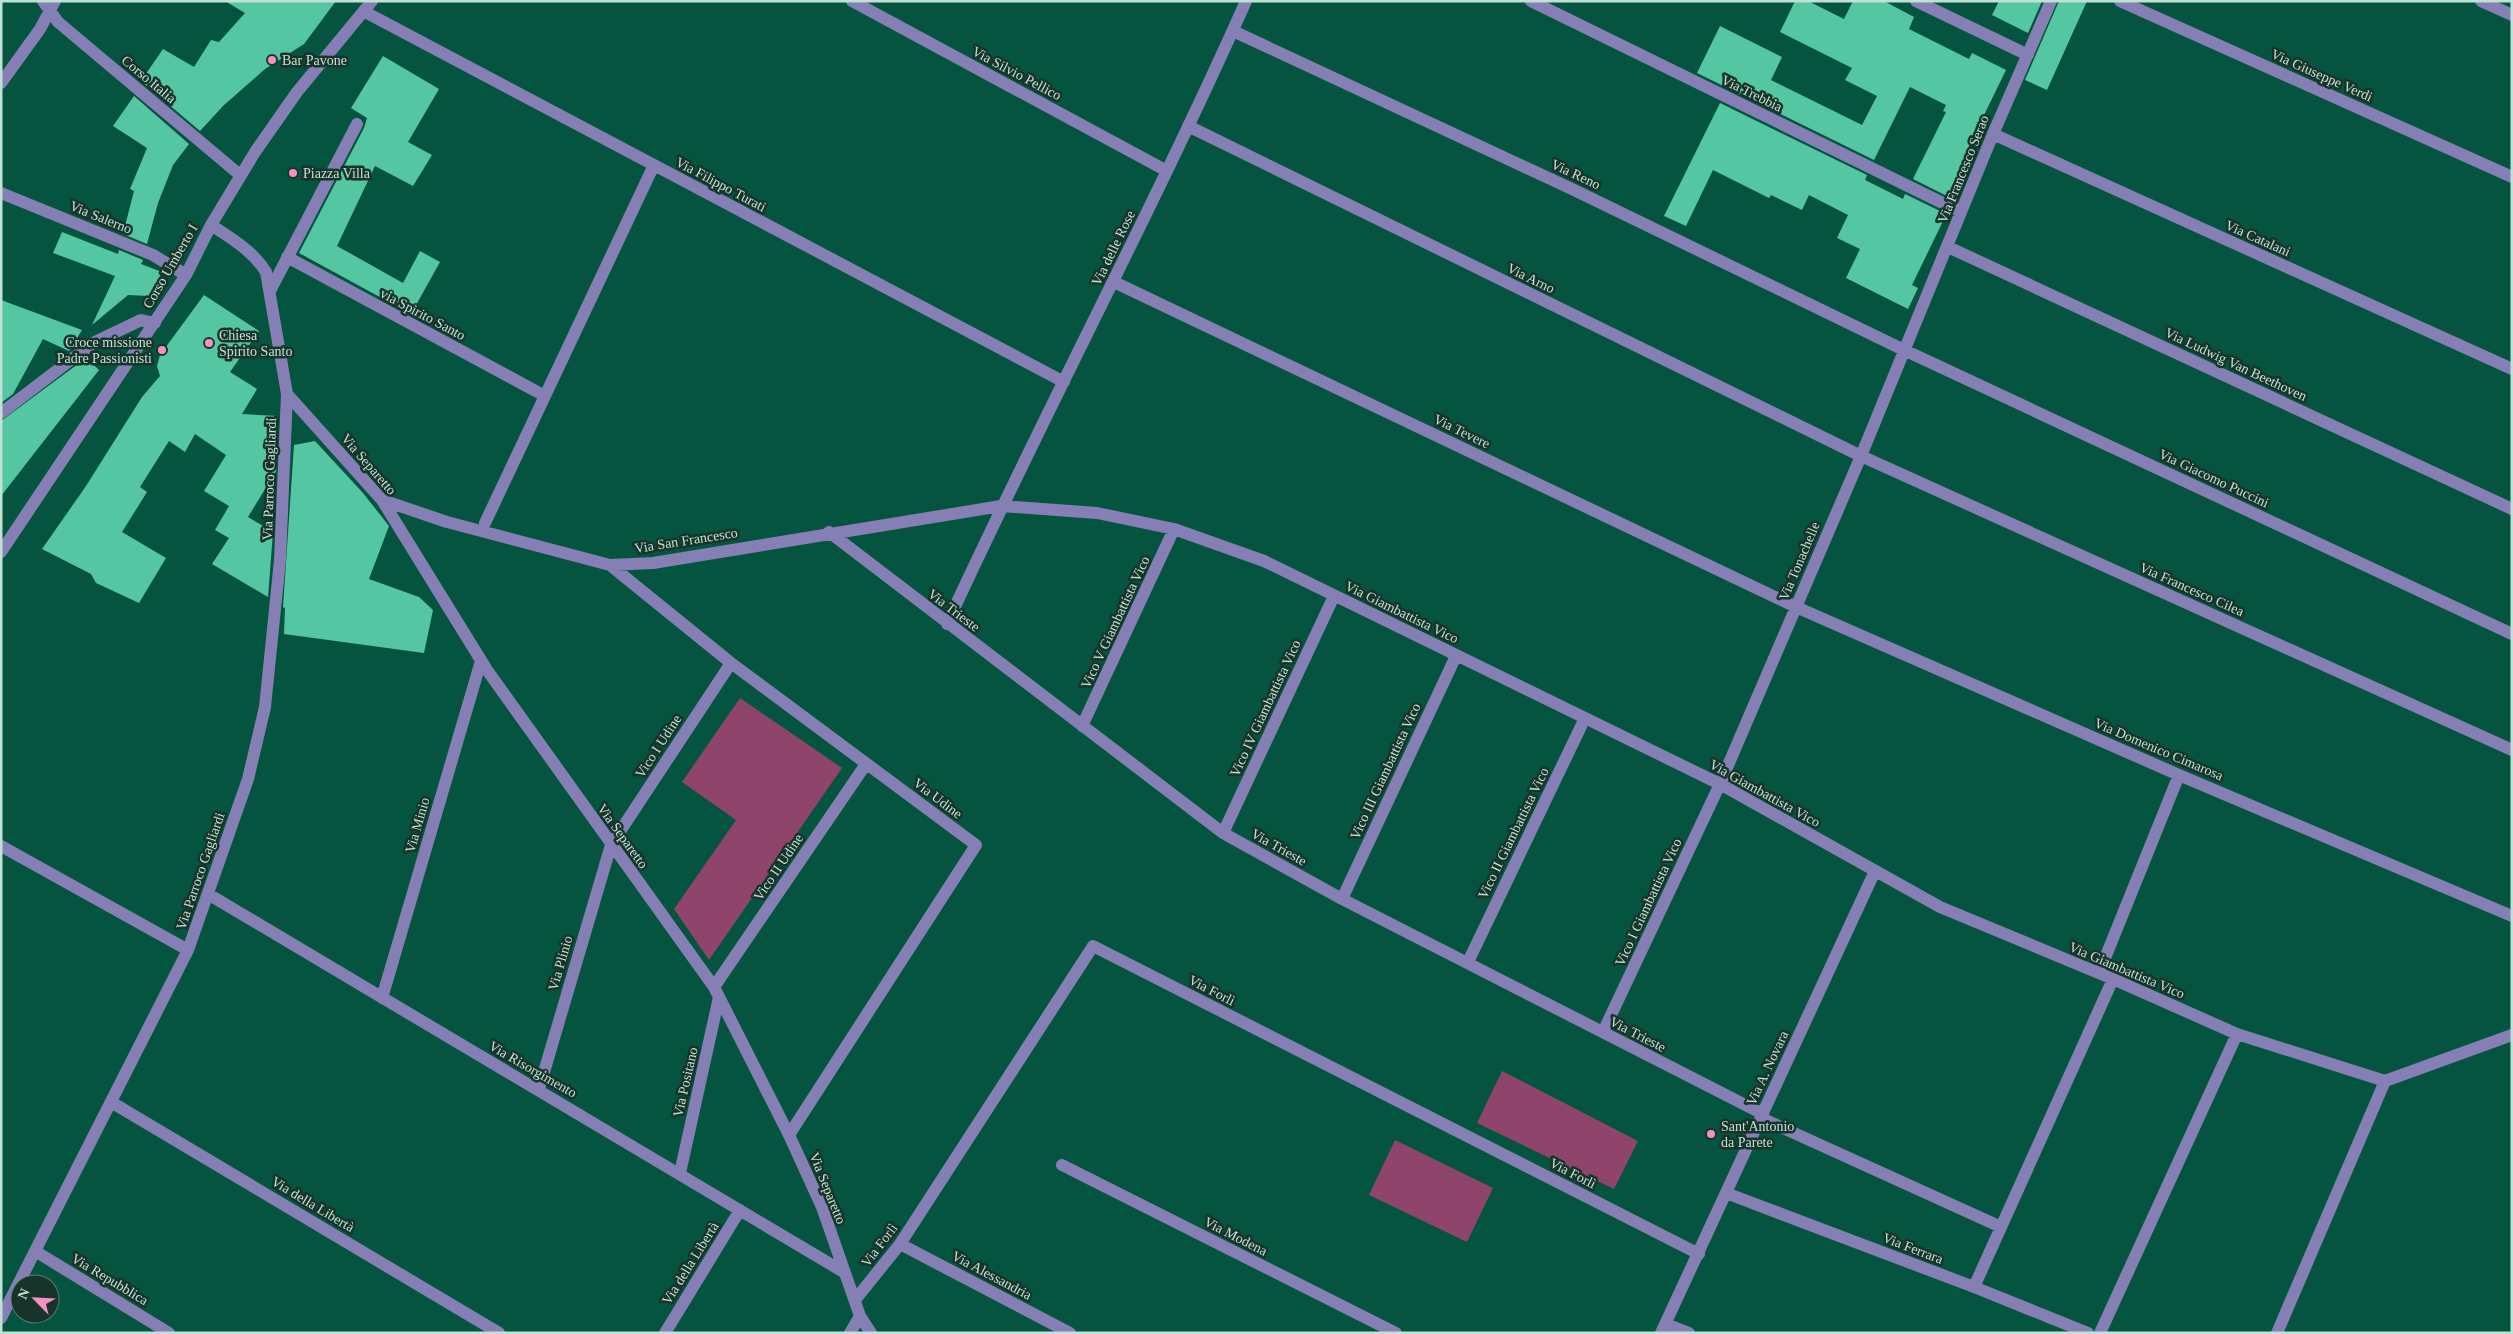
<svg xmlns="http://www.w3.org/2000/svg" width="2513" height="1334" font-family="'Times New Roman',serif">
	<rect width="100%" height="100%" fill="#055440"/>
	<path fill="#8f446c" d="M 740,698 L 842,768 L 709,960 L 674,909 L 736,820 L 682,782 Z
		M 1502,1071 L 1638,1141 L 1614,1189 L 1477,1123 Z
		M 1395,1140 L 1493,1188 L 1467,1242 L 1369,1195 Z"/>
	<path fill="#54c7a2" d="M 225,1 L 336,1 L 304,44 L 265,69 L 223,106 L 200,131 L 141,81 L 163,49 L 194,67 L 211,40 L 219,42 L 245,13 Z
		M 1795,1 L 1808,1 L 1844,19 L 1853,1 L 1884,1 L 1914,17 L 1909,29 L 1969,59 L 1972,53 L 2006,70 L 1966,152 L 1970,154 L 1949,197 L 1913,179 L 1946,112 L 1943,111 L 1946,105 L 1910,87 L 1874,160 L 1697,73 L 1720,26 L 1782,57 L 1771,80 L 1862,125 L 1877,96 L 1845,80 L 1852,68 L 1780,32 Z
		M 1999,1 L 2042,1 L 2028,33 L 1992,15 Z
		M 2059,1 L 2087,1 L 2047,90 L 2025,80 Z
		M 383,56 L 439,89 L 408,142 L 432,155 L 413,186 L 375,166 L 337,246 L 403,283 L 420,251 L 440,262 L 411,314 L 299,253 L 364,128 L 367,118 L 351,108 Z
		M 134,96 L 189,144 L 173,165 L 158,203 L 147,244 L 123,234 L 134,191 L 130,189 L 147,148 L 113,126 Z
		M 1720,103 L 1867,175 L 1865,180 L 1903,199 L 1905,194 L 1942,212 L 1939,217 L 1944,219 L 1912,285 L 1918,288 L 1908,309 L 1846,278 L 1860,249 L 1837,238 L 1848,215 L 1809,195 L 1802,210 L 1771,195 L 1769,198 L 1713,170 L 1686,226 L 1664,216 Z
		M 62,232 L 118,254 L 119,250 L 143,260 L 141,264 L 162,272 L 149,296 L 128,295 L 92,325 L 115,276 L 53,253 Z
		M 204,295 L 259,331 L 230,372 L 257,389 L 242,414 L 278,416 L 272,449 L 277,448 L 276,471 L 248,517 L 273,532 L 268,597 L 212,564 L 229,538 L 215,530 L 229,506 L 204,491 L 226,455 L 195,434 L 185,452 L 169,441 L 140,487 L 147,492 L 122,532 L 166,558 L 139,603 L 96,583 L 91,574 L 42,549 L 86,486 L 142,397 L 160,376 L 157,366 L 160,355 Z
		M 1,300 L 82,330 L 69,351 L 43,339 L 13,394 L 1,403 Z
		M 86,358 L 99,370 L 1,496 L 1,421 Z
		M 315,441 L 363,493 L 389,526 L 369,579 L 419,597 L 433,610 L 424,653 L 284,634 L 285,608 L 283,607 L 294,445 Z"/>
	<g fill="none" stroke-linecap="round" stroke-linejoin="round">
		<path stroke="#857fb5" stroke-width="12" d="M 43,1 L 58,22 L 240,175
			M 852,1 L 1167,171
			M 1531,1 L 1961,212
			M 1916,1 L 2028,55
			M 2120,1 L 2512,177
			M 2481,1 L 2512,15
			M 365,12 L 1064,382
			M 1233,31 L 1572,189 L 1904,350 L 2512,634
			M 1,83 L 40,29 L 55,1
			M 1188,126 L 1861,456 L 2512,750
			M 1993,134 L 2512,369
			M 1,193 L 153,255 L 186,275
			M 1948,247 L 2512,509
			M 287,257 L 545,396
			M 1114,282 L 1796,607 L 2179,775 L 2512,916
			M 270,291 L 357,124
			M 287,394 L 382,500 L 487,670 L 714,987 L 789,1135 L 822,1207 L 860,1316 L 871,1333
			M 1,413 L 93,343 L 141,320 L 155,323
			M 382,500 L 447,522 L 610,565 L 653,563 L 1001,506 L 1097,513 L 1174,529 L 1264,561 L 1720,784 L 1940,907 L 2113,979 L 2237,1034 L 2385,1081 L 2512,1035
			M 485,523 L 654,165
			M 829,532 L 1223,833 L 1342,899 L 1763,1114
			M 1,552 L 186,275 L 211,225 L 255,152 L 297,92 L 372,1
			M 610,565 L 731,663 L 976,845 L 789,1135
			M 947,624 C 1043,415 1152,212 1246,1
			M 1082,726 L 1174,529
			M 1223,833 L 1334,596
			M 1,846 L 188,950
			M 208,894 L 842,1271
			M 1342,899 L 1456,656
			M 1468,962 L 1585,718
			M 2099,973 L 2179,775
			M 714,987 L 866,764
			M 382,998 L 481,661
			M 1603,1032 L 1720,784 L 1861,456 L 1993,134 L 2051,1
			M 539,1089 L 611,845 L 731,663
			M 111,1102 L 499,1333
			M 1761,1118 L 2001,1227
			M 1062,1165 L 1396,1333
			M 680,1173 L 719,997
			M 1726,1193 L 1974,1287 L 2088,1333
			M 900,1244 L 1070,1333
			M 35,1251 L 169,1333
			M 1974,1287 L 2113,979
			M 855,1300 L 900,1244 L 1093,946 L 1699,1254
			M 1,1318 L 188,950 L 248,779 L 265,707 L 280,560 L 287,394 L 266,272 C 253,251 232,239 211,225
			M 1666,1324 L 1689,1333
			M 665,1333 L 740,1210
			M 850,1333 L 860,1316
			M 1661,1333 L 1875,871
			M 2100,1333 L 2237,1034
			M 2277,1333 L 2385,1081"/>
	</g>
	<g fill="#fa8fc6" stroke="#18342a" stroke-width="2">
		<circle cx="272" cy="60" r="5"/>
		<circle cx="293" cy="173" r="5"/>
		<circle cx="209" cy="343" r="5"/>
		<circle cx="162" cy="350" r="5"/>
		<circle cx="1711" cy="1134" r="5"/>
	</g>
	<g text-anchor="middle" stroke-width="5" stroke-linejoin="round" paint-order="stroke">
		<g font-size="14" fill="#c0e1d4" stroke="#18342a" text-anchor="start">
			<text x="282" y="65">Bar Pavone</text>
			<text x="303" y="178">Piazza Villa</text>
			<text x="219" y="340">Chiesa<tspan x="219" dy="16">Spirito Santo</tspan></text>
			<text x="152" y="347" text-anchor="end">Croce missione<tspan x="152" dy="16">Padre Passionisti</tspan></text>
			<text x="1721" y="1131">Sant'Antonio<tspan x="1721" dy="16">da Parete</tspan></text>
		</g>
		<g font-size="14" fill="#c0e1d4" stroke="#18342a">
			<text transform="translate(1017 73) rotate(28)" y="5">Via Silvio Pellico</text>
			<text transform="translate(2322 75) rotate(24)" y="5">Via Giuseppe Verdi</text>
			<text transform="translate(149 79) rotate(40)" y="5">Corso Italia</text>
			<text transform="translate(1752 93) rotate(26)" y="5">Via Trebbia</text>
			<text transform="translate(1963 169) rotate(-68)" y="5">Via Francesco Serao</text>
			<text transform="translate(1576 174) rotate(25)" y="5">Via Reno</text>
			<text transform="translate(721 184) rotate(28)" y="5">Via Filippo Turati</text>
			<text transform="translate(101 217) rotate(22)" y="5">Via Salerno</text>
			<text transform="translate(2258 238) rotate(24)" y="5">Via Catalani</text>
			<text transform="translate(1113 248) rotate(-64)" y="5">Via delle Rose</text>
			<text transform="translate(170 266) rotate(-60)" y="5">Corso Umberto I</text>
			<text transform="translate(1531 278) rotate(26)" y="5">Via Arno</text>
			<text transform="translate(423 314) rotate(28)" y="5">via Spirito Santo</text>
			<text transform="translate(2236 364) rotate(25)" y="5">Via Ludwig Van Beethoven</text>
			<text transform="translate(1462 431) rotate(26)" y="5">Via Tevere</text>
			<text transform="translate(369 464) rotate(49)" y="5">Via Separetto</text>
			<text transform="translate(2214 478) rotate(25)" y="5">Via Giacomo Puccini</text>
			<text transform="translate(269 479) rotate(-88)" y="5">Via Parroco Gagliardi</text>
			<text transform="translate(686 540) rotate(-9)" y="5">Via San Francesco</text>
			<text transform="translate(1799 561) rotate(-67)" y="5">Via Tonachelle</text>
			<text transform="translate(2192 589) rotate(24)" y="5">Via Francesco Cilea</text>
			<text transform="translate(954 610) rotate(37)" y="5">Via Trieste</text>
			<text transform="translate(1402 612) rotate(26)" y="5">Via Giambattista Vico</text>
			<text transform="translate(1115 622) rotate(-65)" y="5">Vico V Giambattista Vico</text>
			<text transform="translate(1265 708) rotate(-65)" y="5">Vico IV Giambattista Vico</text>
			<text transform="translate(658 746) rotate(-57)" y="5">Vico I Udine</text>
			<text transform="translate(2159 749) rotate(23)" y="5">Via Domenico Cimarosa</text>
			<text transform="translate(1385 771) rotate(-65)" y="5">Vico III Giambattista Vico</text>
			<text transform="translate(1765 793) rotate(29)" y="5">Via Giambattista Vico</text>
			<text transform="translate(938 798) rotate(37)" y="5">Via Udine</text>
			<text transform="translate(417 825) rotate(-74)" y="5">Via Minio</text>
			<text transform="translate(1513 833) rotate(-64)" y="5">Vico II Giambattista Vico</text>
			<text transform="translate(623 836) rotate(54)" y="5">Via Separetto</text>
			<text transform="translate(1279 847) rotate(29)" y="5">Via Trieste</text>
			<text transform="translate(778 867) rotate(-56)" y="5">Vico II Udine</text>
			<text transform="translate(200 871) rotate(-71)" y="5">Via Parroco Gagliardi</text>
			<text transform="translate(1648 902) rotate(-65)" y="5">Vico I Giambattista Vico</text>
			<text transform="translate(560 963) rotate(-74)" y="5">Via Plinio</text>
			<text transform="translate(2127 970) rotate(23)" y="5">Via Giambattista Vico</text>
			<text transform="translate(1212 990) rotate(27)" y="5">Via Forlì</text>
			<text transform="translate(1638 1034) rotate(27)" y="5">Via Trieste</text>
			<text transform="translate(1767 1068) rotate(-65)" y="5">Via A. Novara</text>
			<text transform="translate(533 1069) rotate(30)" y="5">Via Risorgimento</text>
			<text transform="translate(685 1082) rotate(-77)" y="5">Via Positano</text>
			<text transform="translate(1573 1173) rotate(27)" y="5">Via Forlì</text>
			<text transform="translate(828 1188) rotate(68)" y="5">Via Separetto</text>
			<text transform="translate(313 1204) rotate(31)" y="5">Via della Libertà</text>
			<text transform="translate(1236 1236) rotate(27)" y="5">Via Modena</text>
			<text transform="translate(879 1245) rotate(-53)" y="5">Via Forlì</text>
			<text transform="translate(1913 1248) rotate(21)" y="5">Via Ferrara</text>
			<text transform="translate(690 1263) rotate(-58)" y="5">Via della Libertà</text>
			<text transform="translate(992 1275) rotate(28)" y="5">Via Alessandria</text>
			<text transform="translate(110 1279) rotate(31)" y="5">Via Repubblica</text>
		</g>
	</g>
	<rect width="2513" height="1334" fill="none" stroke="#c0e1d4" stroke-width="5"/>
	<g transform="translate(35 1299) rotate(294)"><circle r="24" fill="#18342a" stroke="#5b796e"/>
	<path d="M0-4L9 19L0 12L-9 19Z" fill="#fa8fc6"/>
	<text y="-8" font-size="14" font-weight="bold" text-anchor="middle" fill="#c0e1d4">N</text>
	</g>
</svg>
